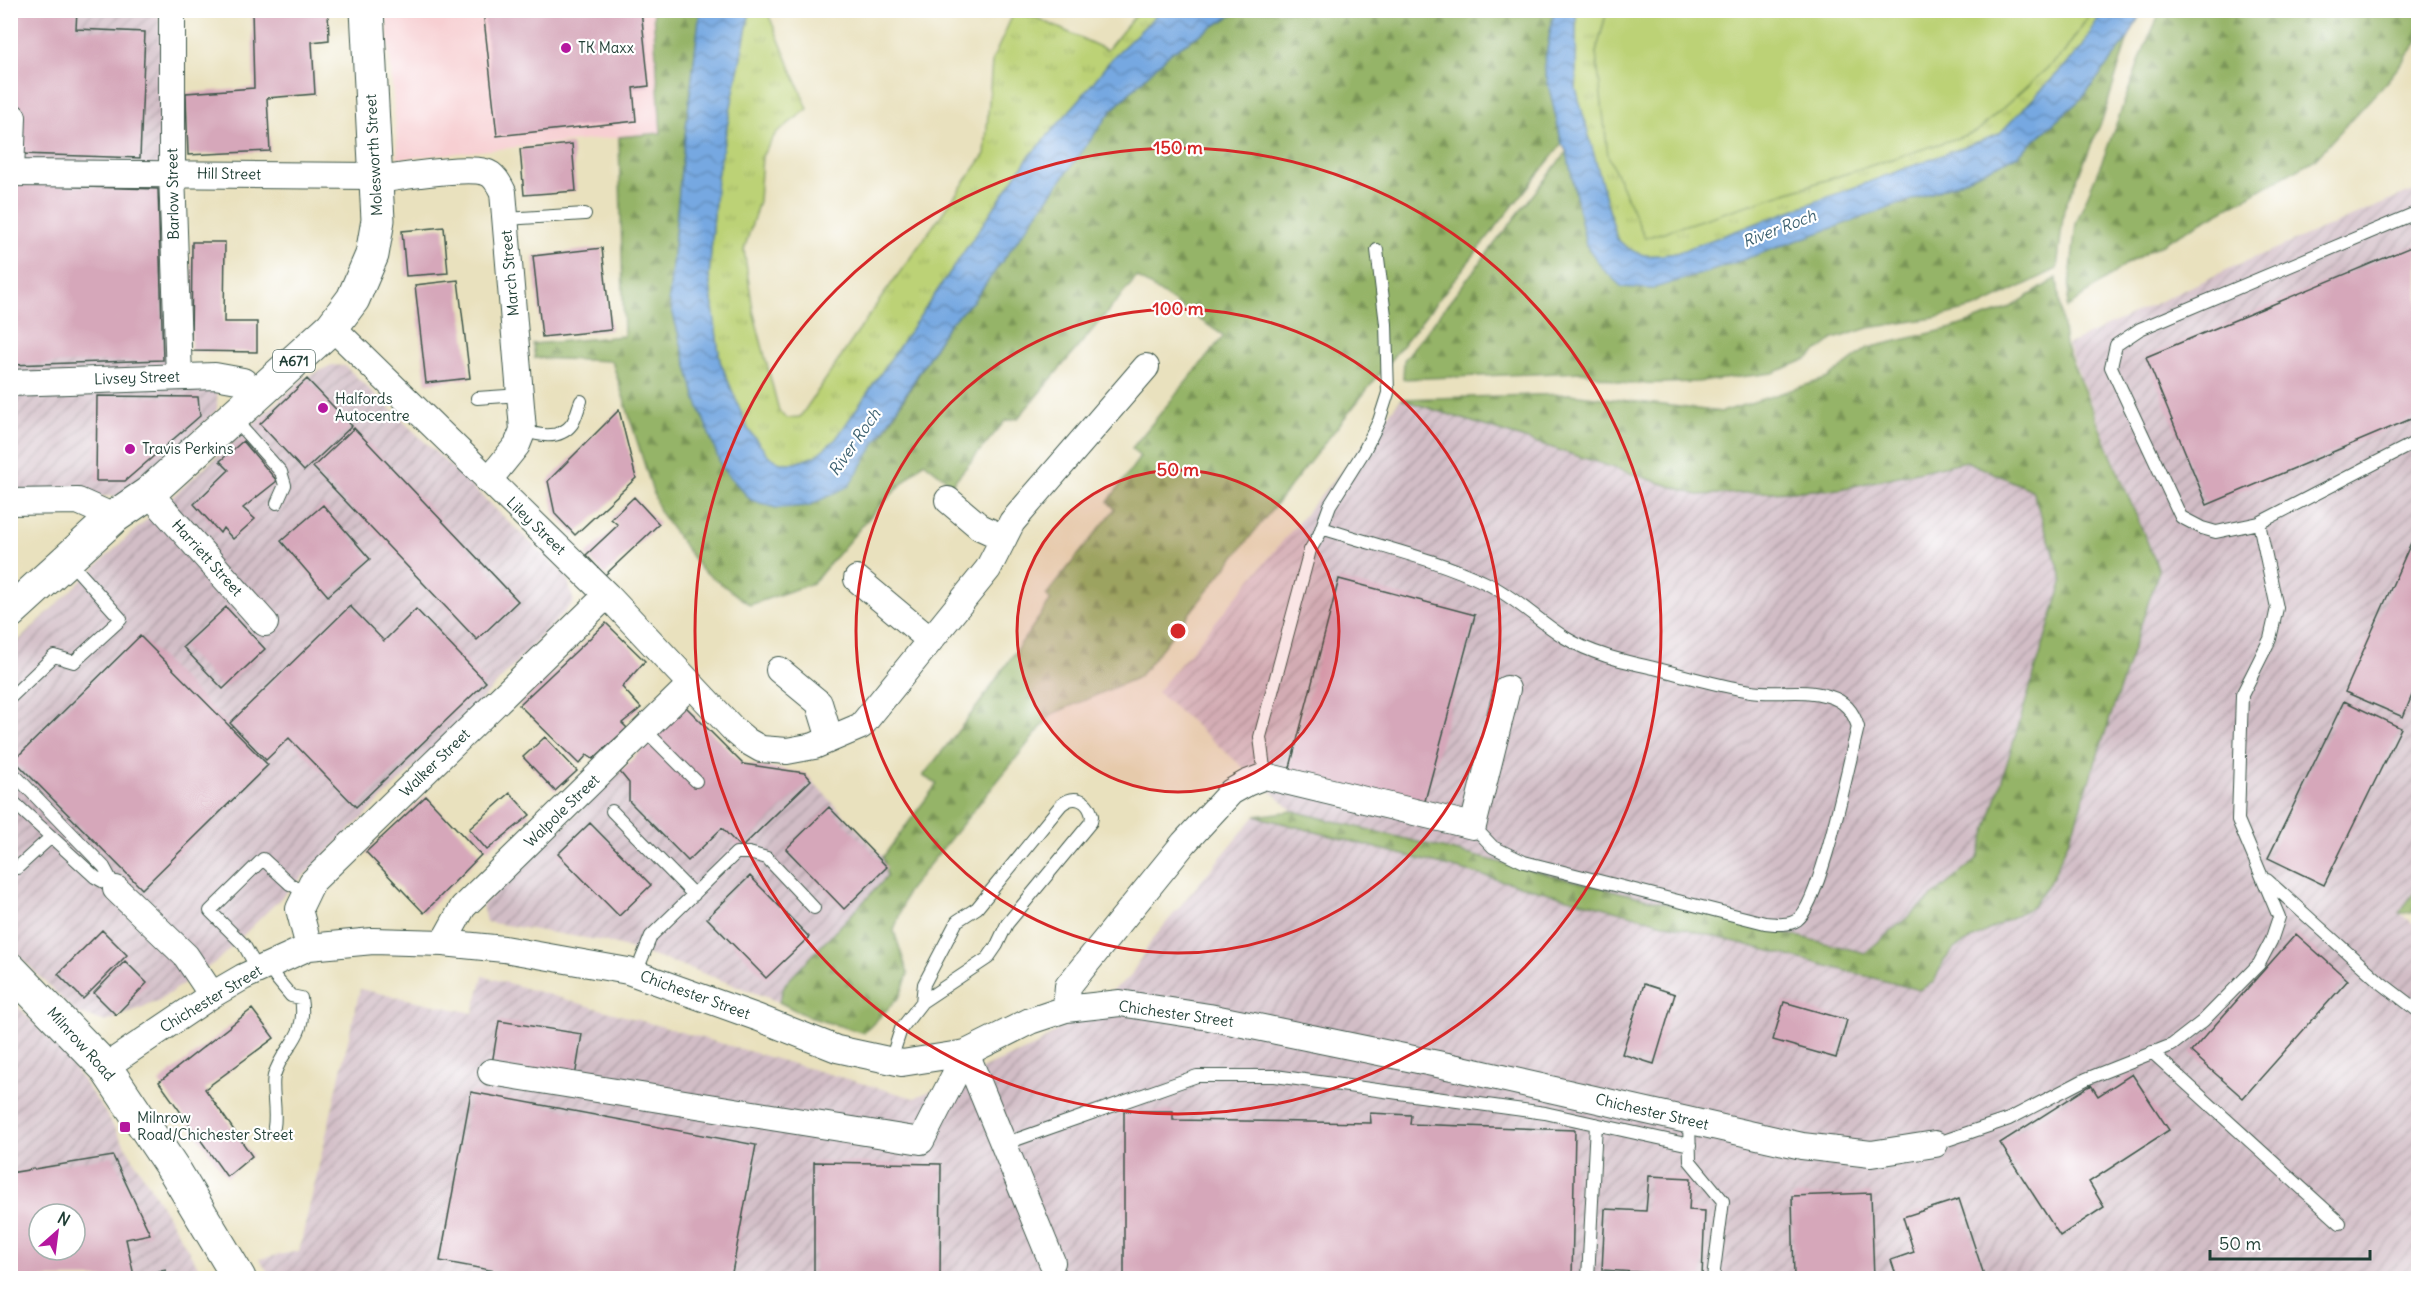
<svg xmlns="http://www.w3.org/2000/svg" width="2429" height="1289" font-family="Delius,sans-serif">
	<defs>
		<pattern id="industrial-furrows" width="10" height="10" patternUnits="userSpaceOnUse" patternTransform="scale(1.5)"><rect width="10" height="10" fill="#d2bdc6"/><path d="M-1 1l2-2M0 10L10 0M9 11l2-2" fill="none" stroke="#aa9ba2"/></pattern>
		<pattern id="grass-tufts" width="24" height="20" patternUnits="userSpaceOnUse" patternTransform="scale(1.5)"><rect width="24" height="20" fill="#bcd276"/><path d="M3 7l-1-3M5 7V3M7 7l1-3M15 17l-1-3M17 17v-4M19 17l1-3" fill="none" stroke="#a1b567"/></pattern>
		<pattern id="forest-firs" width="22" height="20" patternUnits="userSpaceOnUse" patternTransform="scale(1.5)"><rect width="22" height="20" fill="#95b467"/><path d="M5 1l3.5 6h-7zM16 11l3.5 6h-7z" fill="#799456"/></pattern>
		<pattern id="water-waves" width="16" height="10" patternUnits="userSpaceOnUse" patternTransform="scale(1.5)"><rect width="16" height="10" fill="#76a8e1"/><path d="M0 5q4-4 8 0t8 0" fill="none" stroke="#608ab7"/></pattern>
	</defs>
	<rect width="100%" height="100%" fill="#fff"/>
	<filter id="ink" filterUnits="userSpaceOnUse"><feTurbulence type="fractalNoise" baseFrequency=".0167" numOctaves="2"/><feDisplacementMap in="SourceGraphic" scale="12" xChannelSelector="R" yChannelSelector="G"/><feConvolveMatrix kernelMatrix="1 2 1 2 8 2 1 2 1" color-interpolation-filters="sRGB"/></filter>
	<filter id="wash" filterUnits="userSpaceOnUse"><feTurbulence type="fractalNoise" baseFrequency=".008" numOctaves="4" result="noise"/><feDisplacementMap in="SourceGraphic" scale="24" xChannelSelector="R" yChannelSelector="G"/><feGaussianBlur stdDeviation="1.35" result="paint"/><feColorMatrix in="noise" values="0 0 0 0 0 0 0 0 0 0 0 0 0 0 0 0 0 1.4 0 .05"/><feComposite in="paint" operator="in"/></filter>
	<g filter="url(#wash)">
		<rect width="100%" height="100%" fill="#e9e1be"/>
		<path fill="#f7cfd2" d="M 386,11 L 653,11 L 661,133 L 398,159 Z"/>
		<path fill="url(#industrial-furrows)" fill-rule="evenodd" d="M 10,11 L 159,11 L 187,368 L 218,366 L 217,410 L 127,496 L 11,498 Z
			M 2418,190 L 2418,887 L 2400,913 L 2418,927 L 2418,1278 L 272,1278 L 259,1259 L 299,1251 L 360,989 L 473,1013 L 483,976 L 914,1098 L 1037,1045 L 1129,978 L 1152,940 L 1255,816 L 1919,990 L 1934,982 L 1943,962 L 1955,948 L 2033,906 L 2053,877 L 2074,827 L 2159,570 L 2067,345 L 2237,265 L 2408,193 Z
			M 332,365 L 345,366 L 567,577 L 574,602 L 466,716 L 217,961 L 158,1001 L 106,1022 L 76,1013 L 11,948 L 11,648 L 123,541 L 304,378 Z
			M 1401,399 L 1698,495 L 1840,489 L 1966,461 L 2032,490 L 2063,580 L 1978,858 L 1865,953 L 1293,811 L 1157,692 Z
			M 685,706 L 743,764 L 805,773 L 883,857 L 887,877 L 785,984 L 779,1002 L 678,964 L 603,941 L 486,922 L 482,905 L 620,772 Z
			M 10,998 L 64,1054 L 105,1112 L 205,1278 L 11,1278 ZM 39,1214 L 75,1214 L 75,1250 L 39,1250 Z"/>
		<path fill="url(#grass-tufts)" stroke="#6e8855" stroke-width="1.5" d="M 750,11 L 767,11 L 808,109 L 776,133 L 762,156 L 759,201 L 744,250 L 753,310 L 779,411 L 787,418 L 800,417 L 879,301 L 985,154 L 992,61 L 1014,12 L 1011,11 L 1037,18 L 1107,50 L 1139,11 L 1161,11 L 1113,57 L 1080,99 L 1028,158 L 836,439 L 815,456 L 795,463 L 780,463 L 766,454 L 748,429 L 720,361 L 709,276 L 717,177 Z
			M 1576,11 L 1607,11 L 1596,53 L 2063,54 L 2092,11 L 2102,11 L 2082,48 L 1999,134 L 1676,253 C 1649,257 1638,259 1617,239 L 1576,89 Z"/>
		<path fill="url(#forest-firs)" stroke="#5a784e" stroke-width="1.5" d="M 653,11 L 700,11 L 681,170 L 669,299 L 696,399 L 722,468 L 751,500 L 881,438 L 949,324 L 974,300 L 1112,110 L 1171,52 L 1239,11 L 1554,11 L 1544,66 L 1562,144 L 1139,677 L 1052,714 L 907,892 L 894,931 L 908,974 L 900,996 L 864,1033 L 809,1017 L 779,1002 L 785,984 L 887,877 L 883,857 L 937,784 L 923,776 L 979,704 L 1051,600 L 1046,595 L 1115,509 L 1108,502 L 1140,457 L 1132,448 L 1224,336 L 1137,277 L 1018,418 L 1005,421 L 952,484 L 924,462 L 873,513 L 813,583 L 750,605 L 701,569 L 659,511 L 612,361 L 535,358 L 533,344 L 624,336 L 619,137 L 661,133 Z
			M 2161,11 L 2418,11 L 2418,42 L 2388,80 L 2314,160 L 2126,264 L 2067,308 L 2076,223 L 2105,154 L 2145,46 Z
			M 2128,38 L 2103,118 L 2064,209 L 2057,269 L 1981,306 L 1934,318 L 1868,328 L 1834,339 L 1807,359 L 1773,373 L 1697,382 L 1627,384 L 1583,372 L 1403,379 L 1404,360 L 1567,151 L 1586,245 L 1711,271 L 1951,186 L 2018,155 L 2083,97 Z
			M 2057,278 L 2065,345 L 2159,570 L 2074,827 L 2053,877 L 2033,906 L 1955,948 L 1943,962 L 1934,982 L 1919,990 L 1255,816 L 1293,811 L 1865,953 L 1978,858 L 2063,580 L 2032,490 L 1966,461 L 1840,489 L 1698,495 L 1401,399 L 1570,394 L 1722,412 L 1828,378 L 1868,348 L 1952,328 L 2008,309 Z
			M 2418,887 L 2418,906 L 2412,913 L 2399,913 Z"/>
		<path fill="#bcd276" stroke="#6e8855" stroke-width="1.5" d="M 1607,11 L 1607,10 L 2092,11 L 2063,54 L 1976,132 L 1645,238 L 1608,155 L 1596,53 Z"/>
		<path fill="url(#water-waves)" stroke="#4a728a" stroke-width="1.5" d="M 1554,10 L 1576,11 L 1576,89 L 1617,239 C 1638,259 1649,257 1676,253 L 1999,134 L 2082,48 L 2102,11 L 2142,11 L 2128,38 L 2083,97 L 2018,155 L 1951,186 L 1711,271 L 1651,289 L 1622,287 L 1603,269 L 1586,245 L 1567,152 L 1562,144 L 1544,66 Z
			M 700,11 L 750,11 L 717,177 L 709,276 L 720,361 L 748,429 L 767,454 L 780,463 L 796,463 L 815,456 L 836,439 L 1028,158 L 1080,99 L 1113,57 L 1161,11 L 1239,11 L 1171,52 L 1112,110 L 974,300 L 949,324 L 849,486 L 808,506 L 776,508 L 751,500 L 722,468 L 696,399 L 669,299 L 681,170 Z"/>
		<g id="blocks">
			<path fill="#d6a7ba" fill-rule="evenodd" d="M 10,10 L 77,10 L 76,29 L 145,32 L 140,158 L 22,154 L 24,110 L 10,110 Z
				M 252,10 L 328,10 L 329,40 L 312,42 L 315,94 L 267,98 L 270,151 L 188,155 L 186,93 L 254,88 Z
				M 483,10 L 641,10 L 649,86 L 633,88 L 636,121 L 497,136 Z
				M 572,144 L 576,191 L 524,195 L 520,149 Z
				M 10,185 L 158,189 L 163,360 L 10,365 Z
				M 444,227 L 448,273 L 406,276 L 402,231 Z
				M 192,242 L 225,242 L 224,322 L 257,322 L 257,352 L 191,351 Z
				M 2418,244 L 2418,416 L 2207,505 L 2146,357 Z
				M 602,248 L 611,330 L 542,337 L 533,256 Z
				M 458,280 L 470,378 L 426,383 L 415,285 Z
				M 307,379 L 352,426 L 304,471 L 260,424 Z
				M 97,396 L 198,397 L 200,416 L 125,481 L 96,481 Z
				M 619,410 L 636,478 L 575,535 L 555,514 L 548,481 Z
				M 354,428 L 518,601 L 477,640 L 313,467 Z
				M 243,441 L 277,481 L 243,508 L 255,519 L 233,539 L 223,528 L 220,533 L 194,504 L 229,470 L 220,461 Z
				M 634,497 L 659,524 L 605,575 L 586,555 L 618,525 L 611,519 Z
				M 323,505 L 370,559 L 328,596 L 281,541 Z
				M 2411,543 L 2418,546 L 2418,681 L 2403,717 L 2345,692 Z
				M 1339,579 L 1475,615 L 1422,812 L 1287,779 Z
				M 350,606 L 384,641 L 416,609 L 486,682 L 356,807 L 289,738 L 266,760 L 230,723 Z
				M 226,607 L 265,649 L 223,689 L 183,647 Z
				M 606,623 L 645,661 L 622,687 L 641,708 L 622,723 L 627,728 L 593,759 L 587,755 L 579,764 L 519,705 Z
				M 140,636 L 268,765 L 142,889 L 14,760 Z
				M 2344,701 L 2401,728 L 2324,885 L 2268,858 Z
				M 685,706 L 743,764 L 805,773 L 811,780 L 742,847 L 737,844 L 722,828 L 688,861 L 629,801 L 629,783 L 620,772 Z
				M 545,737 L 577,771 L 555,791 L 523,757 Z
				M 510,793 L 530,815 L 487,850 L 469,829 Z
				M 426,796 L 481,855 L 424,913 L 366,852 Z
				M 829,807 L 887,867 L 844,909 L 786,849 Z
				M 590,823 L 651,885 L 619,916 L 558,854 Z
				M 750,876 L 809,937 L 766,978 L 707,918 Z
				M 102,930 L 127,955 L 83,999 L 58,974 Z
				M 2296,934 L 2348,980 L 2243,1098 L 2191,1052 Z
				M 125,961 L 147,983 L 116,1015 L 94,993 Z
				M 1644,984 L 1675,994 L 1654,1064 L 1622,1054 Z
				M 1784,1002 L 1847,1020 L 1836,1058 L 1773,1040 Z
				M 252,1009 L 274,1038 L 205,1089 L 252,1156 L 227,1177 L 159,1082 Z
				M 499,1021 L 582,1034 L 575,1077 L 492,1064 Z
				M 2132,1074 L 2169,1130 L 2089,1182 L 2104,1207 L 2060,1236 L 2000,1143 L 2091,1085 L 2098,1096 Z
				M 471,1092 L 756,1145 L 731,1278 L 533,1278 L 440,1261 Z
				M 1124,1111 L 1173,1111 L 1173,1120 L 1371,1123 L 1370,1113 L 1411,1115 L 1410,1124 L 1575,1130 L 1572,1278 L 1124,1278 Z
				M 113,1156 L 150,1234 L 126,1239 L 134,1276 L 166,1270 L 168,1278 L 10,1278 L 10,1173 ZM 39,1214 L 75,1214 L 75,1250 L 39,1250 Z
				M 814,1162 L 941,1164 L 940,1278 L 814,1278 Z
				M 1649,1176 L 1691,1178 L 1689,1210 L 1705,1211 L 1702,1276 L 1602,1270 L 1605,1209 L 1646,1211 Z
				M 1871,1193 L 1874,1278 L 1794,1278 L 1792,1196 Z
				M 1959,1199 L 1985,1278 L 1897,1278 L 1891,1260 L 1914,1252 L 1903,1217 Z"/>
		</g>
	</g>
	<g filter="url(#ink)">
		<use href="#blocks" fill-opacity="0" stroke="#3d5649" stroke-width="1.5"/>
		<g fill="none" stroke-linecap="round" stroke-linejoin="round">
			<defs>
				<path id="lane" d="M 2418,212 L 2140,329 L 2116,345 L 2111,367 L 2181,517 L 2202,528 L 2216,532 L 2259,523 L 2418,441
					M 506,219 L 585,214
					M 477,398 L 520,395
					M 233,418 L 281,472 L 285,485 L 277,503
					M 523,430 C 539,436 560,440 572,424 C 576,418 578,408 581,401
					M 1322,528 C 1376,546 1434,558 1486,583 C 1515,597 1537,620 1564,637 C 1591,654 1623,661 1654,668 C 1686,676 1719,686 1751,691 C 1777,695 1803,688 1828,696 C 1845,701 1853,711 1858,727 C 1849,761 1821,903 1797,920 C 1788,926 1775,924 1765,923 L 1524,862 L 1493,847 L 1473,826
					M 10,698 L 54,656 L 74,662 L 121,619 L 69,561
					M 645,730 L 696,781
					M 10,770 L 104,867 L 116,889
					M 1265,776 L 1260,737 L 1310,550 L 1319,535 L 1330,505 L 1364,451 L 1379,421 L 1388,393 L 1386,324 L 1377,250
					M 10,799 L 95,877 L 115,888
					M 612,811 L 694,895
					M 17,868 L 51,837
					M 2267,880 L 2380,982 L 2418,1011
					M 266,966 L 291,996 L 301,998 C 308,1040 283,1044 274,1076 C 271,1088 277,1111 274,1127
					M 258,970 L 244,945 L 210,911 L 263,859 L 290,884 L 307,893
					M 636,973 L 651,936 L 736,853 L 749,853 L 767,858 L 814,908
					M 10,1004 L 26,987
					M 2152,1052 L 2340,1223
					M 891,1060 L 901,1029 L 922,1002 L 988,958 L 997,945 L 1007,924 L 1091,822 L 1092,816 C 1088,799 1074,794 1061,805 L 977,908 L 957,921 L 924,984 L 922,1002
					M 1689,1120 L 1690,1161 L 1723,1201 L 1713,1278
					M 1004,1144 L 1197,1076 L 1275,1076 L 1545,1113 L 1690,1145
					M 1935,1144 L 2009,1119 L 2086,1079 L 2172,1045 L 2203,1021 L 2259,964 L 2271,941 L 2279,917 L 2238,820 L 2242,695 L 2270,639 L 2277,608 L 2259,523
					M 1052,1262 L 1062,1278
					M 1588,1278 L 1596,1124"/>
				<path id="street" d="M 172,10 L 172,173 L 179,377
					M 10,173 L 375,176
					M 11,173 L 13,117
					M 376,180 C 401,177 463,166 485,172 C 494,174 499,184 503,192 L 523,430 L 517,445 L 488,481
					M 332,327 L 607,595 L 734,730 L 747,741 L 761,749 L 787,751 L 814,746 L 861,726 L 988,569 L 1012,522 L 1146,367
					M 10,383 L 215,376 L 243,381 L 258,393
					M 149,493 L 265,623
					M 948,500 L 980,527 L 1004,538
					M 10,502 L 78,501 L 114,517
					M 857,579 L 930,640
					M 779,670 L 819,703 L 830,739
					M 116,889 L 186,956 L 212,995
					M 443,943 L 463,907 L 690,685
					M 309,947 L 299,909 L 312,882 L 607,595
					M 1066,1009 L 1068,986 L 1184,843 L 1231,792 L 1247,783 L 1265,776 L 1473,826 L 1507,689
					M 966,1053 L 1052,1262
					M 105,1067 L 212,995 L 243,977 L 309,947 L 373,941 L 443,943 L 504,949 L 628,971 L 759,1018 L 837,1049 L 902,1063 L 966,1053 L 1030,1021 L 1066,1009 L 1120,1003 L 1209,1017 L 1457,1068 L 1802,1146 L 1871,1154 L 1935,1144
					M 491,1072 L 921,1141 L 966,1053"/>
				<path id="primary" d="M 10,612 L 114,517 L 149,493 L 332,327 L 353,299 L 372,255 L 378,220 L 367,10
					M 10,969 L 105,1067 L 176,1173 L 239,1278"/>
			</defs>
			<use href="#lane" stroke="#3d5649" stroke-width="14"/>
			<use href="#street" stroke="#3d5649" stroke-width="28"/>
			<use href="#primary" stroke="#3d5649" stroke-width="35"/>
			<use href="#lane" stroke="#fff" stroke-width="12"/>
			<use href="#street" stroke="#fff" stroke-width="26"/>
			<use href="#primary" stroke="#fff" stroke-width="33"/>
		</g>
	</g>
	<circle cx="1178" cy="631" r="161" fill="#d62828" fill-opacity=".12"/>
	<g fill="none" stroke="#d62828" stroke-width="3">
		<circle cx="1178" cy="631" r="161"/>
		<circle cx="1178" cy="631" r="322"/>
		<circle cx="1178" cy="631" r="483"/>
	</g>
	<g fill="#b5179e" stroke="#fff" stroke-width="2">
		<circle cx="566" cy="48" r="6"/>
		<circle cx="323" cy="408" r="6"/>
		<circle cx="130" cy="449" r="6"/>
		<rect x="119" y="1121" width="12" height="12" rx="3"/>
	</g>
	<g text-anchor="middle" stroke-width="4.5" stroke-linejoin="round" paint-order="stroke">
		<rect fill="#fff" stroke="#627771" stroke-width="1.5" x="273" y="350" width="42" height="22" rx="4.5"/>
		<g font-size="14" font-weight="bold" fill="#1f3d34">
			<text x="294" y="366">A671</text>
		</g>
		<g font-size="15" fill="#1f3d34" stroke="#fff" text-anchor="start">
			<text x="578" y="53">TK Maxx</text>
			<text x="335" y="404">Halfords<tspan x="335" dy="17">Autocentre</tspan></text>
			<text x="142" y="454">Travis Perkins</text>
			<text x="137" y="1123">Milnrow<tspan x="137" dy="17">Road/Chichester Street</tspan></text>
		</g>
		<g font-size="15" fill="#1f3d34" stroke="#fff">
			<text transform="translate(374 155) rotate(-93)" y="5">Molesworth Street</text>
			<text transform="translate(229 174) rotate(1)" y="5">Hill Street</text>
			<text transform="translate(173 194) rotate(-91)" y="5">Barlow Street</text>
			<text transform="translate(510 273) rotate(-95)" y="5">March Street</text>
			<text transform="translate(137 378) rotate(-2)" y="5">Livsey Street</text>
			<text transform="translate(536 526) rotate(44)" y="5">Liley Street</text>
			<text transform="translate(207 558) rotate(48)" y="5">Harriett Street</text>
			<text transform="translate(435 763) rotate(-44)" y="5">Walker Street</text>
			<text transform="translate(562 811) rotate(-44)" y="5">Walpole Street</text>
			<text transform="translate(695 995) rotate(20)" y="5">Chichester Street</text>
			<text transform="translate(211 999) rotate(-31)" y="5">Chichester Street</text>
			<text transform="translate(1176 1014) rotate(8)" y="5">Chichester Street</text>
			<text transform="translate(81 1044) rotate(48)" y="5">Milnrow Road</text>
			<text transform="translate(1652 1112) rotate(13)" y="5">Chichester Street</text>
		</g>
		<g font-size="16" font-style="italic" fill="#3d6271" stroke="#fff">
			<text transform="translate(1779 228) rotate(-21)" y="6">River Roch</text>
			<text transform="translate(854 442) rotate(-55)" y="6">River Roch</text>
		</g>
	</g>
	<circle cx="1178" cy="631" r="9" fill="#d62828" stroke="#fff" stroke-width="3"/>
	<g font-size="18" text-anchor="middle" font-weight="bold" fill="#d62828" stroke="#fff" stroke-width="4.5" stroke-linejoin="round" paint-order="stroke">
		<text x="1178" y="154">150 m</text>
		<text x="1178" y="315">100 m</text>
		<text x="1178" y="476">50 m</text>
	</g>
	<rect width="2429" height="1289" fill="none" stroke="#fff" stroke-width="36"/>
	<g transform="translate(57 1232) rotate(28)"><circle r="28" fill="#ffffff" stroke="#a5b1ae" stroke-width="1.5"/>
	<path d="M0-4.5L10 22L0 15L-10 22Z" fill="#b5179e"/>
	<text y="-9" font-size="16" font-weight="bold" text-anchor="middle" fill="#1f3d34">N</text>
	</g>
	<path d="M2210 1250v9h160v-9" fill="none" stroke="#1f3d34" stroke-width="3"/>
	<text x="2219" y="1250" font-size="18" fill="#1f3d34" stroke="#ffffff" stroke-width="4.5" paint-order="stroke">50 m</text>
</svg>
